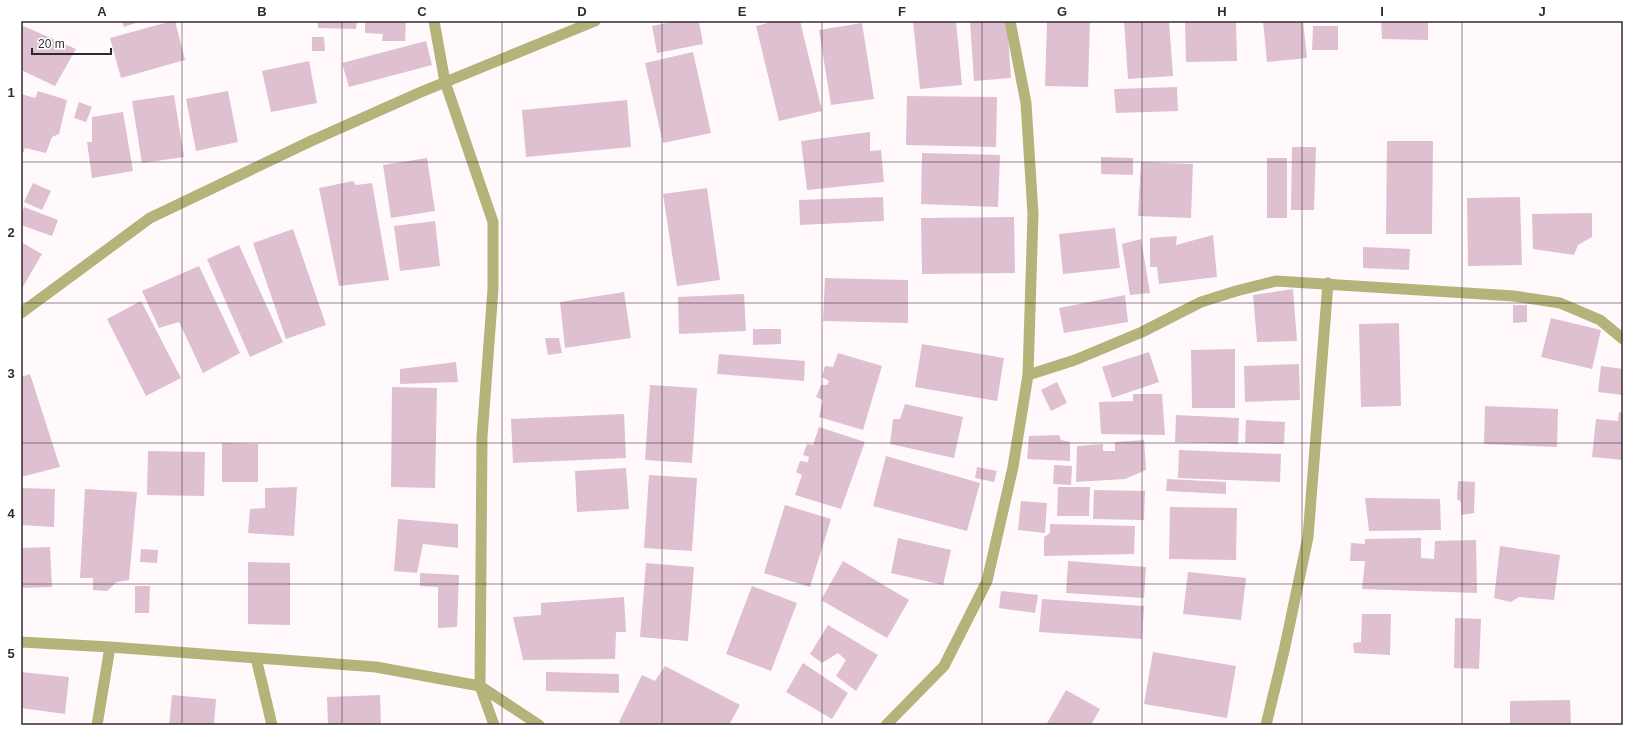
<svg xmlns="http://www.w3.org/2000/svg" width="1644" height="746" font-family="Helvetica,sans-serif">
	<rect width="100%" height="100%" fill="#fff9fc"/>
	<path fill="#dec0d0" d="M 122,21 L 141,21 L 124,27 Z
		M 172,21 L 175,21 L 185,60 L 121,78 L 110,38 Z
		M 318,21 L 357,21 L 356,29 L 318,28 Z
		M 365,21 L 406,21 L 405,41 L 382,41 L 383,34 L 365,33 Z
		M 676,21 L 699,21 L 703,44 L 657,53 L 652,26 Z
		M 775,21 L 800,21 L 822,111 L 779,121 L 756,26 Z
		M 913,21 L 956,21 L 962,85 L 920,89 Z
		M 970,21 L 1007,21 L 1011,78 L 974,81 Z
		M 1047,21 L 1090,21 L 1088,87 L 1045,86 Z
		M 1124,21 L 1169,21 L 1173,76 L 1128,79 Z
		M 1185,21 L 1236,21 L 1237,61 L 1186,62 Z
		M 1263,21 L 1303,21 L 1307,58 L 1267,62 Z
		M 1381,21 L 1428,21 L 1428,40 L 1382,39 Z
		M 862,23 L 874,99 L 831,105 L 819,30 Z
		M 21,25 L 76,49 L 55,86 L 21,70 Z
		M 1313,26 L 1338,26 L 1338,50 L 1312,50 Z
		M 312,37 L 324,37 L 325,51 L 312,51 Z
		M 426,41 L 432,65 L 349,87 L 342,63 Z
		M 693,52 L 711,133 L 663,143 L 645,63 Z
		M 309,61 L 317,103 L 271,112 L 262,71 Z
		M 1177,87 L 1178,111 L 1116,113 L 1114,89 Z
		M 38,91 L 67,100 L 59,134 L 52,137 L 46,153 L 25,148 L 23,153 L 21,153 L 21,94 L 35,98 Z
		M 228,91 L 238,142 L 196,151 L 186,99 Z
		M 174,95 L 184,157 L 142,163 L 132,101 Z
		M 907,96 L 997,97 L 996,147 L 906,145 Z
		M 627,100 L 631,147 L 526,157 L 522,110 Z
		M 79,102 L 92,107 L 86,122 L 74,118 Z
		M 123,112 L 133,171 L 92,178 L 87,142 L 92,142 L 92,117 Z
		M 870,132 L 870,151 L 881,150 L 884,182 L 807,190 L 801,141 Z
		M 1387,141 L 1433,141 L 1432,234 L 1386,234 Z
		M 1292,147 L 1316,147 L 1314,210 L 1291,210 Z
		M 922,153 L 1000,155 L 998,207 L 921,204 Z
		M 1101,157 L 1133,158 L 1133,175 L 1101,174 Z
		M 427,158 L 435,211 L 391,218 L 383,165 Z
		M 1267,158 L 1287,158 L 1287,218 L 1267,218 Z
		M 1141,162 L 1193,164 L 1191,218 L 1138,216 Z
		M 353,181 L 356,185 L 372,183 L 389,280 L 339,286 L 319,188 Z
		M 33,183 L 51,191 L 42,210 L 24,202 Z
		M 707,188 L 720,280 L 677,286 L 663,194 Z
		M 883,197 L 884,221 L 800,225 L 799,200 Z
		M 1520,197 L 1522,265 L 1468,266 L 1467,198 Z
		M 24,207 L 58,220 L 52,236 L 21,225 L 21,215 Z
		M 1592,213 L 1592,237 L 1578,245 L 1574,255 L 1533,249 L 1532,214 Z
		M 1014,217 L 1015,273 L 922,274 L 921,218 Z
		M 435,221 L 440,266 L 400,271 L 394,226 Z
		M 1115,228 L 1120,268 L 1063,274 L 1059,234 Z
		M 293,229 L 326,325 L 286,339 L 253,243 Z
		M 1213,235 L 1217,277 L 1159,284 L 1157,267 L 1150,267 L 1150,238 L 1177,236 L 1176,245 Z
		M 1141,239 L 1150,293 L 1130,295 L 1122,244 Z
		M 21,242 L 42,254 L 21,290 Z
		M 239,245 L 283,342 L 250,357 L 207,259 Z
		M 1363,247 L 1410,249 L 1409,270 L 1363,268 Z
		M 199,266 L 240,353 L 203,373 L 179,322 L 159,328 L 142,291 Z
		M 825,278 L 908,280 L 908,323 L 823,321 Z
		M 1293,289 L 1297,341 L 1257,342 L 1253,295 Z
		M 624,292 L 631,338 L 565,348 L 560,302 Z
		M 744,294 L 746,331 L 679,334 L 678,297 Z
		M 1125,295 L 1128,322 L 1064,333 L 1059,308 Z
		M 141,301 L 181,378 L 146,396 L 107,319 Z
		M 1513,305 L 1527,305 L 1527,322 L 1513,323 Z
		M 1551,318 L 1601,330 L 1592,369 L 1541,357 Z
		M 1399,323 L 1401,406 L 1361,407 L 1359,324 Z
		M 753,329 L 781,329 L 781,344 L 753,345 Z
		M 545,338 L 559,338 L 562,353 L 548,355 Z
		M 922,344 L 1004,358 L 997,401 L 915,387 Z
		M 1235,349 L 1235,408 L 1192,408 L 1191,350 Z
		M 1149,352 L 1159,382 L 1112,398 L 1102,367 Z
		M 838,353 L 882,366 L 863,430 L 819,417 L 823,400 L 816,397 L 821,385 L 827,385 L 829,381 L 822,377 L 825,366 L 833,367 Z
		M 719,354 L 805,361 L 804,381 L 717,374 Z
		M 456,362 L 458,382 L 400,384 L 400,369 Z
		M 1299,364 L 1300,400 L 1245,402 L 1244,366 Z
		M 1601,366 L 1623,369 L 1623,395 L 1598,392 Z
		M 30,374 L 60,467 L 21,477 L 21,377 Z
		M 1057,382 L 1067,403 L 1051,411 L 1041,390 Z
		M 650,385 L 697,388 L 692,463 L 645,460 Z
		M 392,387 L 437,388 L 435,488 L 391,487 Z
		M 1133,394 L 1162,394 L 1165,435 L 1101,434 L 1099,402 L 1133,401 Z
		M 905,404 L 963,417 L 954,458 L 890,444 L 893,419 L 900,419 Z
		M 1485,406 L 1558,409 L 1557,447 L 1484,444 Z
		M 1619,412 L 1623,413 L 1623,460 L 1592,457 L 1596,419 L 1618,421 Z
		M 624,414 L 626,458 L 513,463 L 511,419 Z
		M 1176,415 L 1239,418 L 1238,444 L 1175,442 Z
		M 1246,420 L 1285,422 L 1284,444 L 1245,443 Z
		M 819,427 L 865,442 L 841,509 L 795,495 L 802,475 L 796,472 L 800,461 L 808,462 L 809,457 L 803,455 L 807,444 L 813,445 Z
		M 1059,435 L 1061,440 L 1070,442 L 1070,461 L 1027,459 L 1029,436 Z
		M 1144,440 L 1146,470 L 1125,479 L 1076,482 L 1077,446 L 1103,444 L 1103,451 L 1115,451 L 1115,442 Z
		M 222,443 L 258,444 L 258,482 L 222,482 Z
		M 1179,450 L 1281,454 L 1280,482 L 1178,478 Z
		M 148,451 L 205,452 L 204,496 L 147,495 Z
		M 886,456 L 980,483 L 967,531 L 873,506 Z
		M 1054,465 L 1072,466 L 1071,485 L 1053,484 Z
		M 977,467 L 997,471 L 994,482 L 975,478 Z
		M 626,468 L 629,509 L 577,512 L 575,471 Z
		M 649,475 L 697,478 L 692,551 L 644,548 Z
		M 1167,479 L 1226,482 L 1226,494 L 1166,491 Z
		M 1458,481 L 1475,482 L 1474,513 L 1461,515 L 1461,502 L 1457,499 Z
		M 297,487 L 294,536 L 248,533 L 250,509 L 265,508 L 265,488 Z
		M 1058,487 L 1090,487 L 1089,516 L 1057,516 Z
		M 21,488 L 55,489 L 54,527 L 21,525 Z
		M 85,489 L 137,492 L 129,580 L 117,582 L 107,591 L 93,590 L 93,578 L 80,578 Z
		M 1094,490 L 1145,491 L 1144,520 L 1093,519 Z
		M 1365,498 L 1440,499 L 1441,530 L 1369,531 Z
		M 1021,501 L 1047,503 L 1045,533 L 1018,530 Z
		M 785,505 L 831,519 L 810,587 L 764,573 Z
		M 1170,507 L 1237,508 L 1236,560 L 1169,559 Z
		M 398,519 L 458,524 L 458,548 L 423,544 L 417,573 L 394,571 Z
		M 1050,524 L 1135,526 L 1134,554 L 1044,556 L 1044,537 L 1050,533 Z
		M 898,538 L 951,550 L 943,585 L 891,573 Z
		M 1421,538 L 1421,558 L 1434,559 L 1435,541 L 1476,540 L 1477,593 L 1362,589 L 1365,561 L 1350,561 L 1351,543 L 1365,544 L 1365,539 Z
		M 1500,546 L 1560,555 L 1554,600 L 1519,597 L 1511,602 L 1494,598 Z
		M 50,547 L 52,587 L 21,588 L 21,548 Z
		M 141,549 L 158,550 L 157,563 L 140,562 Z
		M 843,561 L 909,600 L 887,638 L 821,600 Z
		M 1068,561 L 1146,567 L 1144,598 L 1066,593 Z
		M 248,562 L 290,563 L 290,625 L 248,624 Z
		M 646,563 L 694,567 L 688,641 L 640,637 Z
		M 1188,572 L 1246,578 L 1241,620 L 1183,614 Z
		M 420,573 L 459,575 L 457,627 L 438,628 L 438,587 L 420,586 Z
		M 135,586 L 150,586 L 149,613 L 135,613 Z
		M 752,586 L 797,603 L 771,671 L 726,654 Z
		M 1001,591 L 1038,595 L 1035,613 L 999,608 Z
		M 624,597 L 626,632 L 616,632 L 615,659 L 523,660 L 513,617 L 541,615 L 541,603 Z
		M 1042,599 L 1144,606 L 1142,639 L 1039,632 Z
		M 1362,614 L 1391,614 L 1390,655 L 1354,653 L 1353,643 L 1361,642 Z
		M 1455,618 L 1481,619 L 1479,669 L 1454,668 Z
		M 828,625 L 878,655 L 856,691 L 836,676 L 846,660 L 838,653 L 822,663 L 810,654 Z
		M 1153,652 L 1236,666 L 1227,718 L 1144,704 Z
		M 803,663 L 848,693 L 832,719 L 786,692 Z
		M 665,666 L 740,705 L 729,725 L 623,725 L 619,722 L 642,675 L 655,681 Z
		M 21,672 L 69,677 L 65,714 L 21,708 Z
		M 546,672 L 619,674 L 619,693 L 546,691 Z
		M 1066,690 L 1100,709 L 1091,725 L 1046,725 Z
		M 172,695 L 216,699 L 214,725 L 169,725 Z
		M 380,695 L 381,725 L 328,725 L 327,697 Z
		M 1570,700 L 1571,724 L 1510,725 L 1510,701 Z"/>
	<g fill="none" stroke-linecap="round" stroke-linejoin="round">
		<path stroke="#b4b37a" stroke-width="11" d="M 434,21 L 445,82 L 493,222 L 493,289 L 482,437 L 480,686 L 494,725
			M 1028,375 L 1075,360 L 1142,332 L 1201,302 L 1236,291 L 1276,281 L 1514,296 L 1560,303 L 1600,320 L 1623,339
			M 21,642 L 110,647 L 376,667 L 480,686 L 539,725
			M 256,658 L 272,725
			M 97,725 L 110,647
			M 886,725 L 944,666 L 987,581 L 1013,467 L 1028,375 L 1033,214 L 1026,103 L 1010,21
			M 1266,725 L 1284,651 L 1308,537 L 1328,283"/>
		<path stroke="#b4b37a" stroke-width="11" d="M 21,313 L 150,218 L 311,141 L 421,92 L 595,21"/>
	</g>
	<path fill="none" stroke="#34282f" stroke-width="1" stroke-opacity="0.55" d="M 182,21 L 182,725M 342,21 L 342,725M 502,21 L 502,725M 662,21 L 662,725M 822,21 L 822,725M 982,21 L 982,725M 1142,21 L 1142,725M 1302,21 L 1302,725M 1462,21 L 1462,725M 21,162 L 1623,162M 21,303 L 1623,303M 21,443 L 1623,443M 21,584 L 1623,584"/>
	<rect width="1644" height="746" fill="none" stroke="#ffffff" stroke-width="44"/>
	<path d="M32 48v6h79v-6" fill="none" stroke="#34282f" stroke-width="2"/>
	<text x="38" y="48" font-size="12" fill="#34282f" stroke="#ffffff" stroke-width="3" paint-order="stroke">20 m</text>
	<rect x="22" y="22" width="1600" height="702" fill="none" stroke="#34282f" stroke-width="1.5"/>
	<g font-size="13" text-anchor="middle" font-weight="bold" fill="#34282f">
		<text x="102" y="16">A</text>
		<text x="262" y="16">B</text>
		<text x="422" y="16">C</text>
		<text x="582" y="16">D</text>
		<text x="742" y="16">E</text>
		<text x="902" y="16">F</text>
		<text x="1062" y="16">G</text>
		<text x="1222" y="16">H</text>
		<text x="1382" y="16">I</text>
		<text x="1542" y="16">J</text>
		<text x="11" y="97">1</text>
		<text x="11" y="237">2</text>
		<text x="11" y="378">3</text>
		<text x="11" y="518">4</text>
		<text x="11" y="658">5</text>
	</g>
</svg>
